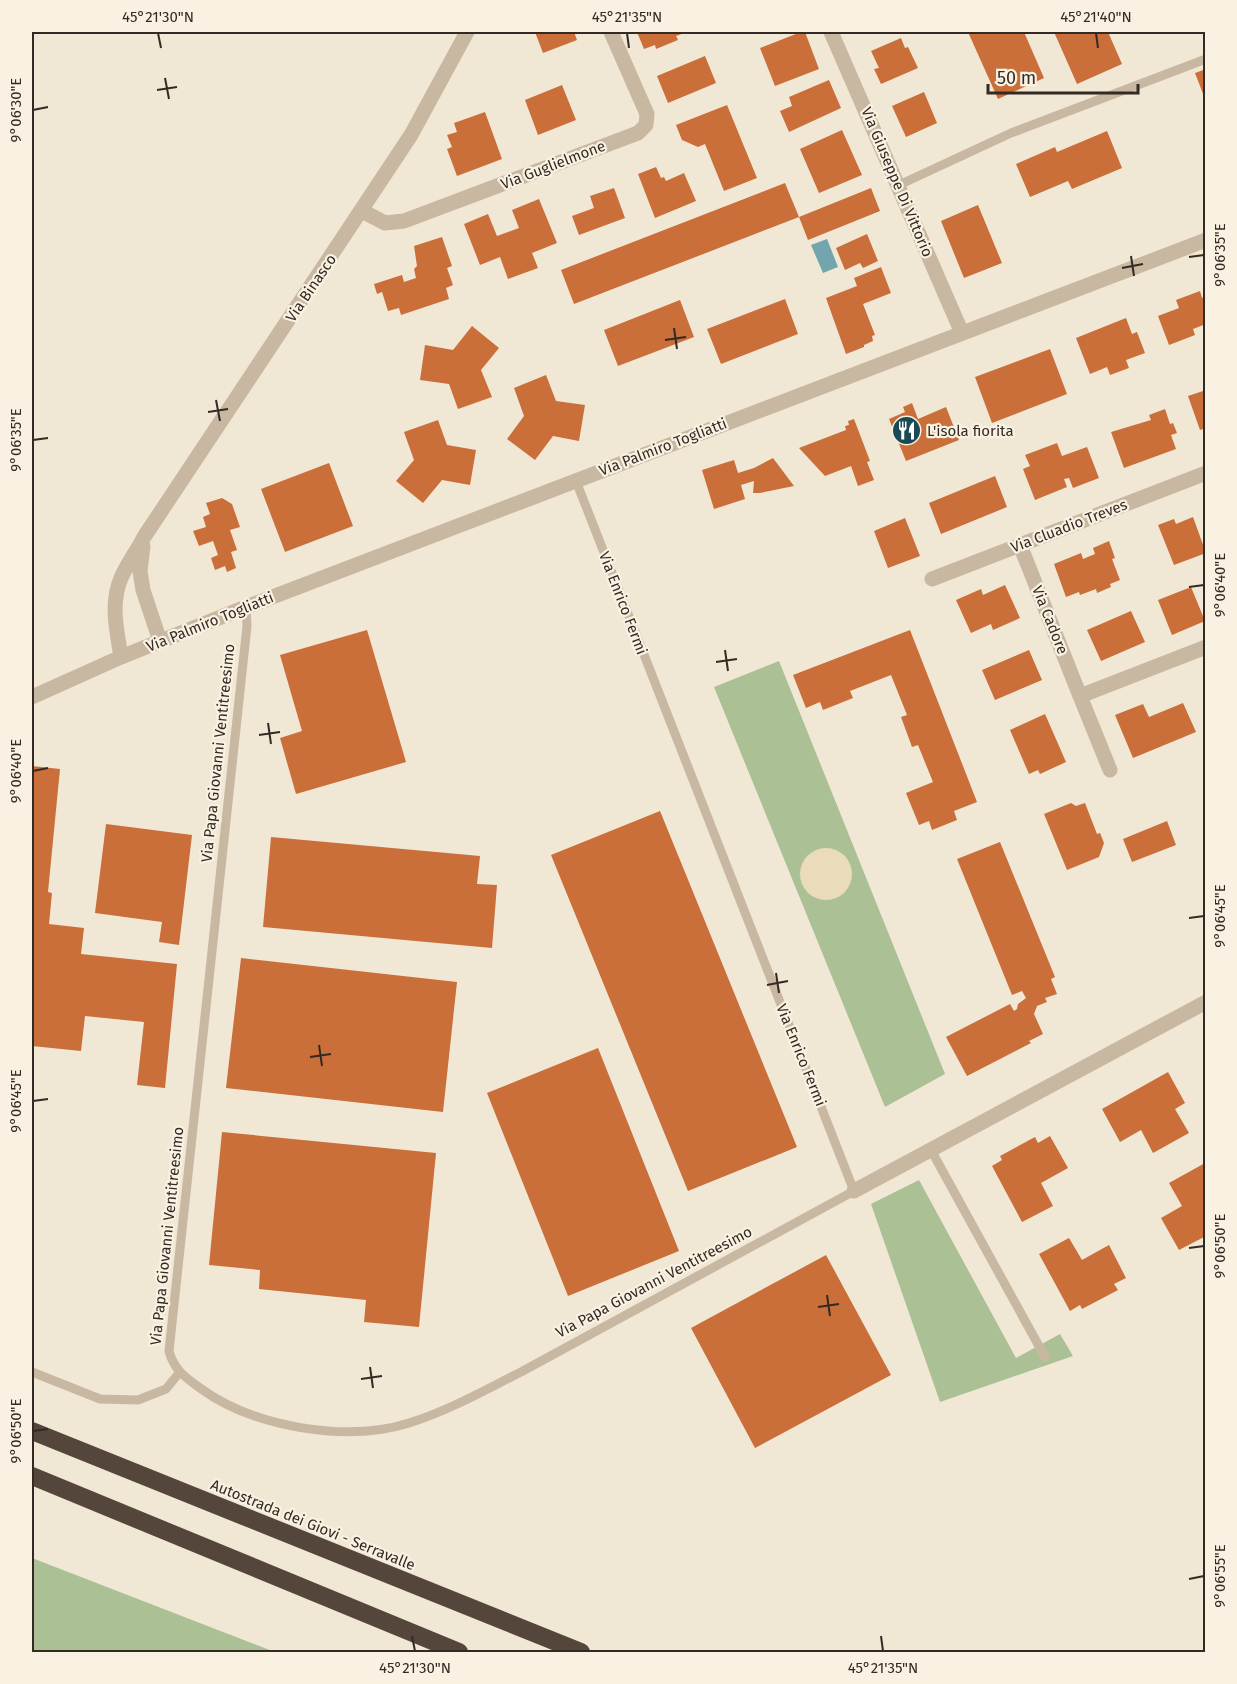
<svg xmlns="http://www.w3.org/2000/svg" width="1237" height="1684" font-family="'Fira Sans',sans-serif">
	<rect width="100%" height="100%" fill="#f1e7d5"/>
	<path fill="#acc095" d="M 779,661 L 945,1074 L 885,1107 L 714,687 Z
		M 919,1180 L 1016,1358 L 1060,1334 L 1073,1356 L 940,1402 L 871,1204 Z
		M 32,1558 L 275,1652 L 32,1652 Z"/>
	<path fill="#eadbbb" d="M800 874a26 26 0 1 1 52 0a26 26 0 1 1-52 0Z"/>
	<path fill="#73a5af" d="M 827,239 L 838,267 L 823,273 L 811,245 Z"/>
	<path fill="#ca6e3a" d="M 535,32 L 574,32 L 577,40 L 543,53 Z
		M 637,32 L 687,32 L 676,36 L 678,40 L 656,49 L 655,45 L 644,49 Z
		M 801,32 L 805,32 L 819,69 L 775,86 L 760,48 Z
		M 968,32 L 1024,32 L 1044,78 L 998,99 Z
		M 1054,32 L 1108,32 L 1122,64 L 1077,84 Z
		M 901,38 L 905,48 L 908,47 L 918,68 L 881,84 L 874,69 L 879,68 L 871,51 Z
		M 705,56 L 716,83 L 668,103 L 657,76 Z
		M 1206,69 L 1206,99 L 1205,99 L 1195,73 Z
		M 829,80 L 841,108 L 789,132 L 780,111 L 792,106 L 789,97 Z
		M 562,85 L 576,120 L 538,135 L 525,100 Z
		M 924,92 L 937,123 L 906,137 L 892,106 Z
		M 727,105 L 757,178 L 724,191 L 705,144 L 698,147 L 682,140 L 676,125 Z
		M 485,112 L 502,159 L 457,176 L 447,149 L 452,147 L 447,135 L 457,132 L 454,123 Z
		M 842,130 L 862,175 L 819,193 L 800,149 Z
		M 1107,131 L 1122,168 L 1072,189 L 1068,181 L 1030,197 L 1016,164 L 1055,147 L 1057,152 Z
		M 656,167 L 661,178 L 664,177 L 666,181 L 684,173 L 696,201 L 655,218 L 638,174 Z
		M 785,183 L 799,217 L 574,304 L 561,270 Z
		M 614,188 L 625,218 L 579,235 L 572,216 L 594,208 L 590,196 Z
		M 871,188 L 880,211 L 808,240 L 799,217 Z
		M 539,199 L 557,243 L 532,253 L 538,268 L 508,279 L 500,257 L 480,265 L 464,224 L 488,214 L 497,236 L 519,228 L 512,210 Z
		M 978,205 L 1002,263 L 964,278 L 941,221 Z
		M 867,234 L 878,261 L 863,268 L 860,263 L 845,270 L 836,248 Z
		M 442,237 L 452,266 L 447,268 L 453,285 L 446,288 L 449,299 L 401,315 L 399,308 L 388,311 L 382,292 L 377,294 L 374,284 L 402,275 L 404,282 L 416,278 L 414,269 L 417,266 L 414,246 Z
		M 881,267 L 891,293 L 863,304 L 875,335 L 872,336 L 873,341 L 864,345 L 864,347 L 846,354 L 826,298 L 857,286 L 854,278 Z
		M 1200,291 L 1202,298 L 1206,296 L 1206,324 L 1193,329 L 1195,335 L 1169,345 L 1158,316 L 1179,308 L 1176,300 Z
		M 785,299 L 798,334 L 721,364 L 707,329 Z
		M 680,300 L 694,337 L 618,366 L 604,330 Z
		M 1126,318 L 1132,334 L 1137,332 L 1145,353 L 1126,360 L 1129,368 L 1110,375 L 1107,367 L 1090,374 L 1076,338 Z
		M 472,326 L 499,348 L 481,370 L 492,397 L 458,409 L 449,384 L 420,380 L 425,345 L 453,350 Z
		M 1050,349 L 1067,394 L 992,423 L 975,377 Z
		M 546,375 L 556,401 L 585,405 L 579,441 L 553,436 L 535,460 L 507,439 L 524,416 L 514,388 Z
		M 1206,390 L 1206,428 L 1200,430 L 1188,396 Z
		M 912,403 L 918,419 L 946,407 L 959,440 L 906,461 L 889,419 L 905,412 L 903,407 Z
		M 1165,409 L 1170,424 L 1173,423 L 1177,433 L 1171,435 L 1176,449 L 1124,468 L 1111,432 L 1151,420 L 1149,415 Z
		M 854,419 L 870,461 L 867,462 L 874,480 L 858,486 L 851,466 L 825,476 L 799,448 L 846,430 L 845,426 L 849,425 L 848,421 Z
		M 438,420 L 447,445 L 476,450 L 470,485 L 442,480 L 423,503 L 396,481 L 414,460 L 404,432 Z
		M 1057,443 L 1062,456 L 1087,447 L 1099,478 L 1073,488 L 1069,478 L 1064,479 L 1067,487 L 1035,500 L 1023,469 L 1030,466 L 1025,455 Z
		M 773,458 L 794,486 L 760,493 L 753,493 L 754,481 L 741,485 L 745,499 L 714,509 L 702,470 L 734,460 L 738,473 L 754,468 Z
		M 329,463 L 353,526 L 285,552 L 261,489 Z
		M 995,476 L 1007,507 L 941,534 L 929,503 Z
		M 222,498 L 232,504 L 240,527 L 230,530 L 237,550 L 231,552 L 236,568 L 227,572 L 225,566 L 215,570 L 211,558 L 218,555 L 213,541 L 199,546 L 193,531 L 206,527 L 203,517 L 210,514 L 206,503 Z
		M 1193,517 L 1206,553 L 1174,565 L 1158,525 L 1174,519 L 1176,524 Z
		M 905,518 L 920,556 L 888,568 L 874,531 Z
		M 1109,541 L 1115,558 L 1112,559 L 1120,580 L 1110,584 L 1111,587 L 1097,593 L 1096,589 L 1080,595 L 1079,592 L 1066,597 L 1054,564 L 1081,553 L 1083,559 L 1095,554 L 1093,548 Z
		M 1005,585 L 1020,618 L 993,630 L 991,624 L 971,633 L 956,600 L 981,589 L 983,595 Z
		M 1191,587 L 1205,621 L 1172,635 L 1158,600 Z
		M 1131,611 L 1145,642 L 1101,661 L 1087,630 Z
		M 367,630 L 406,762 L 296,794 L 280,738 L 302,731 L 280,655 Z
		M 910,630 L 977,802 L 954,811 L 957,820 L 932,830 L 929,821 L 919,825 L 906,793 L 933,782 L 918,745 L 912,747 L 901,717 L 907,715 L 891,675 L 850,691 L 853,698 L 823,710 L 820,702 L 806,708 L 793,675 Z
		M 1029,650 L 1042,680 L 995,700 L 982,670 Z
		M 1183,703 L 1196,732 L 1133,758 L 1115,715 L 1143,704 L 1149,717 Z
		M 1045,714 L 1066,762 L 1040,774 L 1038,770 L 1029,774 L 1010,730 Z
		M 32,766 L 60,769 L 48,892 L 52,893 L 49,924 L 84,928 L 81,954 L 177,964 L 165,1088 L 137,1085 L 144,1022 L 85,1016 L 81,1051 L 32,1046 Z
		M 1071,803 L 1076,806 L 1085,803 L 1097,834 L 1100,833 L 1104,843 L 1099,857 L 1067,870 L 1044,814 Z
		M 660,811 L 797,1147 L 688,1191 L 551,855 Z
		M 1167,821 L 1176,845 L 1132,862 L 1123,839 Z
		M 106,824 L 192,835 L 179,945 L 159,942 L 162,922 L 95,913 Z
		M 271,837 L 480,856 L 477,884 L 497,885 L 492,948 L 263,927 Z
		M 1000,842 L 1055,977 L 1051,979 L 1057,994 L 1045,998 L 1047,1002 L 1037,1006 L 1034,1014 L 1043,1034 L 1029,1041 L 1031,1043 L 967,1076 L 946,1037 L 1010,1004 L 1014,1011 L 1017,1009 L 1018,1004 L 1026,998 L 1022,991 L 1012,995 L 957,859 Z
		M 241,958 L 457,982 L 443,1112 L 226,1088 Z
		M 598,1048 L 679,1251 L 568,1296 L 487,1093 Z
		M 1168,1072 L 1185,1103 L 1175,1109 L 1189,1133 L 1153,1153 L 1141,1130 L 1120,1142 L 1102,1109 Z
		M 222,1132 L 436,1153 L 419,1327 L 364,1322 L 366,1300 L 259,1289 L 260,1270 L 209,1265 Z
		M 1050,1136 L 1068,1168 L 1041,1183 L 1053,1206 L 1022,1222 L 992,1166 L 1002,1160 L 1000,1156 L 1035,1137 L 1038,1143 Z
		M 1205,1163 L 1206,1236 L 1179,1250 L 1161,1218 L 1182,1206 L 1169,1183 Z
		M 1069,1238 L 1082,1260 L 1109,1245 L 1126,1278 L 1114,1284 L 1118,1290 L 1082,1309 L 1080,1305 L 1070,1311 L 1039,1254 Z
		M 826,1255 L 891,1375 L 755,1448 L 691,1328 Z"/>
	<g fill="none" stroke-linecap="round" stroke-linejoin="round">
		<path stroke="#c9b8a1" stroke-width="9" d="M 899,185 L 1011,133 L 1206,59
			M 246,607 L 247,626 L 169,1351 C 174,1370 185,1377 200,1388 C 253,1427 346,1443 409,1423 C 448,1411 485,1390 521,1372 L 854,1191 L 576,481
			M 931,1150 L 1045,1357
			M 32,1372 L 100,1399 L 138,1400 L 166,1389 L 179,1373"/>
		<path stroke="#c9b8a1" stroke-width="15" d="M 831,32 L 962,333
			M 362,211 L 385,223 L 404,221 L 638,133 L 646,125 L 647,114 L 611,32
			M 1020,545 L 1080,696 L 1206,647
			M 143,546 L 140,571 L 143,590 L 160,641
			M 932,579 L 1206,473
			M 121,657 C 117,631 110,604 121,578 C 127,564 137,551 144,537 L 411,135 L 467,32
			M 1080,696 L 1110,770
			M 854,1191 L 1206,1002"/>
		<path stroke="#c9b8a1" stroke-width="15" d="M 32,697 L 121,657 L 246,607 L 1206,240"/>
		<path stroke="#54463b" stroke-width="18" d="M 32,1431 L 581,1652
			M 32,1476 L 459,1652"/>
	</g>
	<path fill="none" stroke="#332a24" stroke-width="2" d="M 158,33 L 161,48M 627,33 L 629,48M 1096,33 L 1098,48M 165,78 L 169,99M 157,90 L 177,87M 33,110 L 48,107M 1131,256 L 1134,276M 1189,257 L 1204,255M 1122,268 L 1143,264M 674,328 L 677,349M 665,340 L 686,337M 216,400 L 220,421M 208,412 L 228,409M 33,440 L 48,438M 1189,587 L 1204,585M 725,650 L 728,671M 716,662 L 737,659M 268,723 L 271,744M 259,735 L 280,732M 33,771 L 48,768M 1189,918 L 1204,916M 776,973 L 779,993M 767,985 L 788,981M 319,1045 L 322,1066M 310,1057 L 331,1054M 33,1101 L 48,1099M 1189,1248 L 1204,1246M 827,1295 L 830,1316M 818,1307 L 839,1304M 370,1367 L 373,1388M 361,1379 L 382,1376M 33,1431 L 48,1429M 1189,1579 L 1204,1576M 412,1636 L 415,1651M 881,1636 L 883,1651"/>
	<defs>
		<symbol id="restaurant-disc" viewBox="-11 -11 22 22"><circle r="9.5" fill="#194a55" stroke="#f9f1e1"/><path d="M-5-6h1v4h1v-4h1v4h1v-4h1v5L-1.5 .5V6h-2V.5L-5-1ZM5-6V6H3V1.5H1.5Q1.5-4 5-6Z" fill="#fff"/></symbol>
	</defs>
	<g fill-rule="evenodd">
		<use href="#restaurant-disc" x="890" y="414" width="33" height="33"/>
	</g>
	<g text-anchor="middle" stroke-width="4.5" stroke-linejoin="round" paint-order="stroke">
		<g font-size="15" fill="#332a24" stroke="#f9f1e1">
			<text transform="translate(553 165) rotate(-21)" y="5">Via Guglielmone</text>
			<text transform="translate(897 182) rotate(67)" y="5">Via Giuseppe Di Vittorio</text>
			<text transform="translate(311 288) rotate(-56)" y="5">Via Binasco</text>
			<text transform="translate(663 447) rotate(-21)" y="5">Via Palmiro Togliatti</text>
			<text transform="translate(1069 526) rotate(-21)" y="5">Via Cluadio Treves</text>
			<text transform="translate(623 603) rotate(69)" y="5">Via Enrico Fermi</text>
			<text transform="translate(1050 620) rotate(68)" y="5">Via Cadore</text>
			<text transform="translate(210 622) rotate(-22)" y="5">Via Palmiro Togliatti</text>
			<text transform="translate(218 753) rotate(-84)" y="5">Via Papa Giovanni Ventitreesimo</text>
			<text transform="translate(801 1055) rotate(68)" y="5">Via Enrico Fermi</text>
			<text transform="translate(167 1236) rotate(-84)" y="5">Via Papa Giovanni Ventitreesimo</text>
			<text transform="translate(654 1282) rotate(-28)" y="5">Via Papa Giovanni Ventitreesimo</text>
			<text transform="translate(313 1525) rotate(22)" y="5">Autostrada dei Giovi - Serravalle</text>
		</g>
		<g font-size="15" fill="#332a24" stroke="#f9f1e1" text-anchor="start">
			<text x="927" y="436">L'isola fiorita</text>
		</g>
	</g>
	<rect width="1237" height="1684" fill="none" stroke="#f9f1e1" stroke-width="66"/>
	<path d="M988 84v9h150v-9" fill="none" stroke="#332a24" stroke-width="3"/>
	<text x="997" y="84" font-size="18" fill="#332a24" stroke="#f9f1e1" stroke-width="4.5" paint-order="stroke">50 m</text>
	<rect x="33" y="33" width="1171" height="1618" fill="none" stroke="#332a24" stroke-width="2"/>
	<g font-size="15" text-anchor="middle" fill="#332a24">
		<text x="158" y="22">45°21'30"N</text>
		<text x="627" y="22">45°21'35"N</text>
		<text x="1096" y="22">45°21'40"N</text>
		<text transform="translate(16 110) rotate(-90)" y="5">9°06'30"E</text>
		<text transform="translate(1220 255) rotate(-90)" y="5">9°06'35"E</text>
		<text transform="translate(16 440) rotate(-90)" y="5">9°06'35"E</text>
		<text transform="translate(1220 585) rotate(-90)" y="5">9°06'40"E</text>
		<text transform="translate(16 771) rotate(-90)" y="5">9°06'40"E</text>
		<text transform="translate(1220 916) rotate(-90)" y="5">9°06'45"E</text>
		<text transform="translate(16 1101) rotate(-90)" y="5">9°06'45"E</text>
		<text transform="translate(1220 1246) rotate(-90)" y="5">9°06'50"E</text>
		<text transform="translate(16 1431) rotate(-90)" y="5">9°06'50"E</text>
		<text transform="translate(1220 1576) rotate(-90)" y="5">9°06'55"E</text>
		<text x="415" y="1673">45°21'30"N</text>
		<text x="883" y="1673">45°21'35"N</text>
	</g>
</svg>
